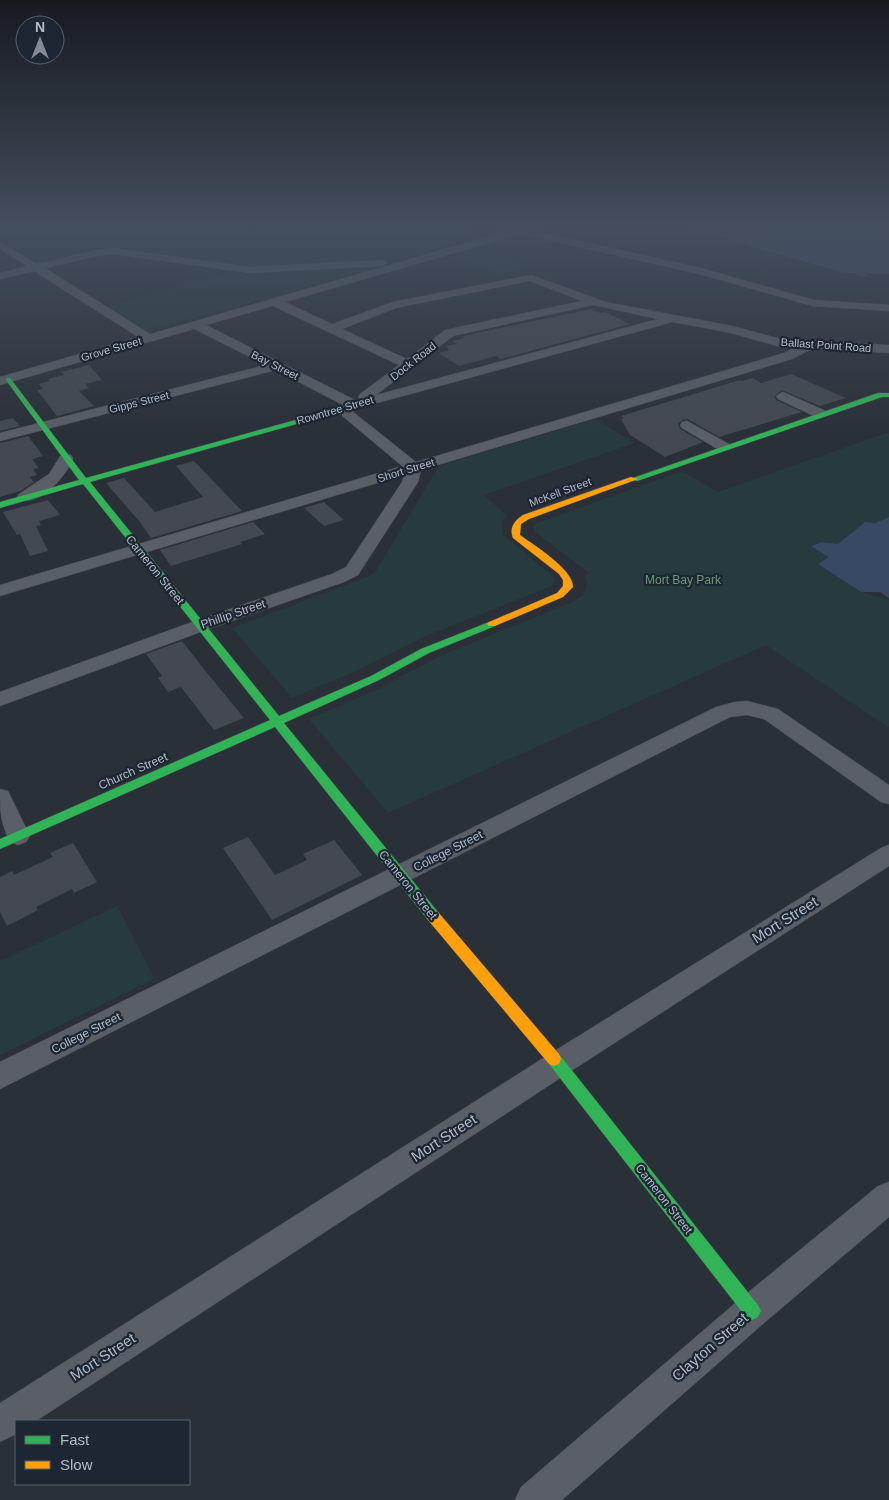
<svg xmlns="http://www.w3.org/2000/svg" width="889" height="1500" font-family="Helvetica,sans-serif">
	<rect width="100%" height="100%" fill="#2a3038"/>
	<path fill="#273a3e" d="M 0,225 L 459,225 L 483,235 L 401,259 L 238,267 L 126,249 L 100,249 L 39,263 L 0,239 Z
		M 481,250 L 524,267 L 502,275 L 457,257 Z
		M 354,268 L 369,270 L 146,331 L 107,306 L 232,273 L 252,275 Z
		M 595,419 L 635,443 L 484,495 L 507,516 L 502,521 L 503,535 L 553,576 L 555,580 L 552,586 L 426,636 L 354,672 L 292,698 L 232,628 L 374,574 L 439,466 Z
		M 889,432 L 889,517 L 875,523 L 865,522 L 838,544 L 822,542 L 830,557 L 818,564 L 861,592 L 889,600 L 889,728 L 766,645 L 388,813 L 309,719 L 376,690 L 440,656 L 572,602 L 584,594 L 587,583 L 585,575 L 589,573 L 535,532 L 533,527 L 537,523 L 682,471 L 718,492 Z
		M 117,906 L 155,979 L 0,1055 L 0,961 Z"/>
	<path fill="#384963" d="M 679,225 L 889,225 L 889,274 L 865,273 L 868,277 L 856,275 L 857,273 L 844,273 Z
		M 889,517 L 889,598 L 880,592 L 861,592 L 818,564 L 829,557 L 811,546 L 822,542 L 838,544 L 865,522 L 875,523 Z"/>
	<path fill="#444950" d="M 591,309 L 600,313 L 605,312 L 630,324 L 501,359 L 496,356 L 459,366 L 439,353 L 449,350 L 446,346 L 456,344 L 452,341 L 465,338 L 463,336 Z
		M 89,365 L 102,380 L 85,384 L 89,388 L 79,391 L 94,406 L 57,416 L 37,390 L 43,389 L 39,384 L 50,381 L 48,379 L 64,375 L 61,372 Z
		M 791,374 L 846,398 L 820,406 L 782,390 L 774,396 L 776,400 L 802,412 L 719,437 L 688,419 L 682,420 L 678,424 L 680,429 L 703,442 L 665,457 L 630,435 L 621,419 L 624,418 L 621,416 L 740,380 L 742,381 L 753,378 L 761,383 Z
		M 13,418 L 20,426 L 0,431 L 0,421 Z
		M 28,436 L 43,456 L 32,459 L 39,468 L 33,469 L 37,475 L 30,477 L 34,482 L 20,491 L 0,497 L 0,443 Z
		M 194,461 L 242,511 L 151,538 L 140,522 L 106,483 L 124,478 L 155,512 L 203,497 L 176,466 Z
		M 48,500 L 60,515 L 39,521 L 41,525 L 36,526 L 48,551 L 30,556 L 20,534 L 17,535 L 3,512 Z
		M 324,502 L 344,520 L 324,526 L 304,508 Z
		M 253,522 L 265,534 L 240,542 L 242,544 L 171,566 L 160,550 Z
		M 182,641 L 203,668 L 244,718 L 214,730 L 181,687 L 168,692 L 158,678 L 162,676 L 146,654 Z
		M 248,837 L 275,875 L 307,860 L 303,854 L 334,840 L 362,875 L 272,920 L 223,848 Z
		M 73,843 L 97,882 L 74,893 L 72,889 L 36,907 L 38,910 L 7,926 L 0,912 L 0,877 L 12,871 L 14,875 L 53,857 L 50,853 Z"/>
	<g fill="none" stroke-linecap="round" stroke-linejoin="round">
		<defs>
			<path id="street" d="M 528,225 L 544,225 L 531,230 L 697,267 L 814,300 L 889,305 L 889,311 L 813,306 L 695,273 L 520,234 L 285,302 L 332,324 L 393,302 L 531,275 L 606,302 L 732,326 L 777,338 L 889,345 L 889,353 L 814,348 L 792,359 L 421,470 L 418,482 L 358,575 L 344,582 L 206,630 L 0,706 L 0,692 L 192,622 L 332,574 L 346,567 L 402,482 L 404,475 L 0,596 L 0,585 L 402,466 L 334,409 L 336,406 L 345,406 L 276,370 L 0,441 L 0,433 L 266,365 L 194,329 L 0,385 L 0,377 L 138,337 L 34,271 L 0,279 L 0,273 L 27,266 L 0,249 L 0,242 L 37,264 L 96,250 L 113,248 L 250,267 L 382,260 L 387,263 L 382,266 L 250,273 L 113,254 L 96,256 L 45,268 L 150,334 ZM 530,281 L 582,301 L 445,330 L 407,359 L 342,329 L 396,308 ZM 593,305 L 658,319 L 376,395 L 453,336 ZM 273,306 L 399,365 L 360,394 L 358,397 L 360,399 L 355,400 L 206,325 ZM 673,322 L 731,333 L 777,346 L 796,347 L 784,353 L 416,462 L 347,407 L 354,409 L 359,408 Z
				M 783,392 L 826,411 L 828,414 L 821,418 L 816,417 L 778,399 L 776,396 Z
				M 687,421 L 729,444 L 731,447 L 729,450 L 719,450 L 682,428 L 680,425 L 682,422 Z
				M 66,454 L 71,455 L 73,458 C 67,476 40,506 19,500 L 17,497 L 19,494 L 49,474 L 61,455 Z
				M 747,701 L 778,709 L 889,785 L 889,804 L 881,802 L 764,719 L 747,715 L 730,717 L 0,1089 L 0,1062 L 716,707 L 735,702 Z
				M 0,789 L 8,791 L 11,797 L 30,836 L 26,842 L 18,845 L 10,842 C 0,821 0,812 0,789 Z
				M 889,845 L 889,866 L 568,1073 L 36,1421 L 16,1421 L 16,1434 L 0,1442 L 0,1403 L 548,1055 L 881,848 Z
				M 889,1182 L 889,1217 L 764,1323 L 562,1500 L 515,1500 L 521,1487 L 740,1299 L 878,1186 Z"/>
			<path id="fast" d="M 6,378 L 10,378 L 86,478 L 357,403 L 357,407 L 90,482 L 279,716 L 371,676 L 421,649 L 489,622 L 495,622 L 497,624 L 495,626 L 429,653 L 379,680 L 284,723 L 438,912 L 440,916 L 438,920 L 433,921 L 428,920 L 275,727 L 0,849 L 0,839 L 270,720 L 83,484 L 0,508 L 0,502 L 79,480 L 6,380 Z
				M 878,393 L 889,393 L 889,397 L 882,397 L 637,481 L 630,479 Z
				M 554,1052 L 559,1054 L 758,1305 L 761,1311 L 758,1317 L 752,1320 L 746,1317 L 549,1064 L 547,1059 L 549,1054 Z"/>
			<path id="slow" d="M 631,477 L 638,479 L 529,519 L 521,524 L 520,535 C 535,546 573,569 573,587 L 563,597 L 495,626 L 489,626 L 487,624 L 489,622 L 557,593 L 563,586 L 563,580 L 559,574 L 513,538 C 509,528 514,521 523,515 Z
				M 433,911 L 438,912 L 559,1054 L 561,1059 L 559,1064 L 554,1066 L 549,1064 L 428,920 L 426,916 L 428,912 Z"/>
		</defs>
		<use href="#street" stroke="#484c53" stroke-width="1"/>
		<use href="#fast" stroke="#484c53" stroke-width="1"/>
		<use href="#slow" stroke="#484c53" stroke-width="1"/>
		<use href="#street" fill="#5a5e66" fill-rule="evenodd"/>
		<use href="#fast" fill="#30b455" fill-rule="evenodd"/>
		<use href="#slow" fill="#ff9f0a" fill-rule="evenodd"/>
	</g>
	<linearGradient id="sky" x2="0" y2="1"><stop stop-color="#171a1f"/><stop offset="0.52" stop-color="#444e5e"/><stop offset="1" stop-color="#444e5e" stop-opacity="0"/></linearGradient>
	<rect width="889" height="435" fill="url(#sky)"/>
	<g text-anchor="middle" stroke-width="4.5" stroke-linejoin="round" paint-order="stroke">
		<g font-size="11" fill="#b4bcc9" stroke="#1d2633">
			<text transform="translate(826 345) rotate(4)" y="4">Ballast Point Road</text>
			<text transform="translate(111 349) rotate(-16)" y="4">Grove Street</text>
			<text transform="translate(413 361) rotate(-38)" y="4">Dock Road</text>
			<text transform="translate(275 365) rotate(27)" y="4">Bay Street</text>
			<text transform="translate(139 402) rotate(-14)" y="4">Gipps Street</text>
			<text transform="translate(335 410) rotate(-16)" y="4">Rowntree Street</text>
			<text transform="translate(406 470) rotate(-17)" y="4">Short Street</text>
			<text transform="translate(560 492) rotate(-20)" y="4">McKell Street</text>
		</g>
		<g font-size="12" fill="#b4bcc9" stroke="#1d2633">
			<text transform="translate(155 570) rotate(51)" y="4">Cameron Street</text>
			<text transform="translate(233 614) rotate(-19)" y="4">Phillip Street</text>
			<text transform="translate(133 771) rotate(-24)" y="4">Church Street</text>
			<text transform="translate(448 851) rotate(-27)" y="4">College Street</text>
			<text transform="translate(408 885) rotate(51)" y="4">Cameron Street</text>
			<text transform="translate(86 1033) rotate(-27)" y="4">College Street</text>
			<text transform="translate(664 1199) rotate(52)" y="4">Cameron Street</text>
		</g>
		<g font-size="12" fill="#6b9a76" stroke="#1d2633">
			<text x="683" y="584">Mort Bay Park</text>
		</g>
		<g font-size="15" fill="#b4bcc9" stroke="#1d2633">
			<text transform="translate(785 920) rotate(-32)" y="5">Mort Street</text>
			<text transform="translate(444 1138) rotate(-33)" y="5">Mort Street</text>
			<text transform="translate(710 1347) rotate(-41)" y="5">Clayton Street</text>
			<text transform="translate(103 1357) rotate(-33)" y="5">Mort Street</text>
		</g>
	</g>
	<rect x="15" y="1420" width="175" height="65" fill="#1d2633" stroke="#59626f"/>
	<rect x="25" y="1436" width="25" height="8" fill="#30b455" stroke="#59626f"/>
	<text x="60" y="1445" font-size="15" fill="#b4bcc9">Fast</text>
	<rect x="25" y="1461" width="25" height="8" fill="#ff9f0a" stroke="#59626f"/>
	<text x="60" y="1470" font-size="15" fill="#b4bcc9">Slow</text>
	<g transform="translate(40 40)"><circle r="24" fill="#1d2633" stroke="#59626f"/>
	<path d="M0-4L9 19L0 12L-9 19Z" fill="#848b96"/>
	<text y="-8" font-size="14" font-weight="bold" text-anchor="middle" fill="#b4bcc9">N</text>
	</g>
</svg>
